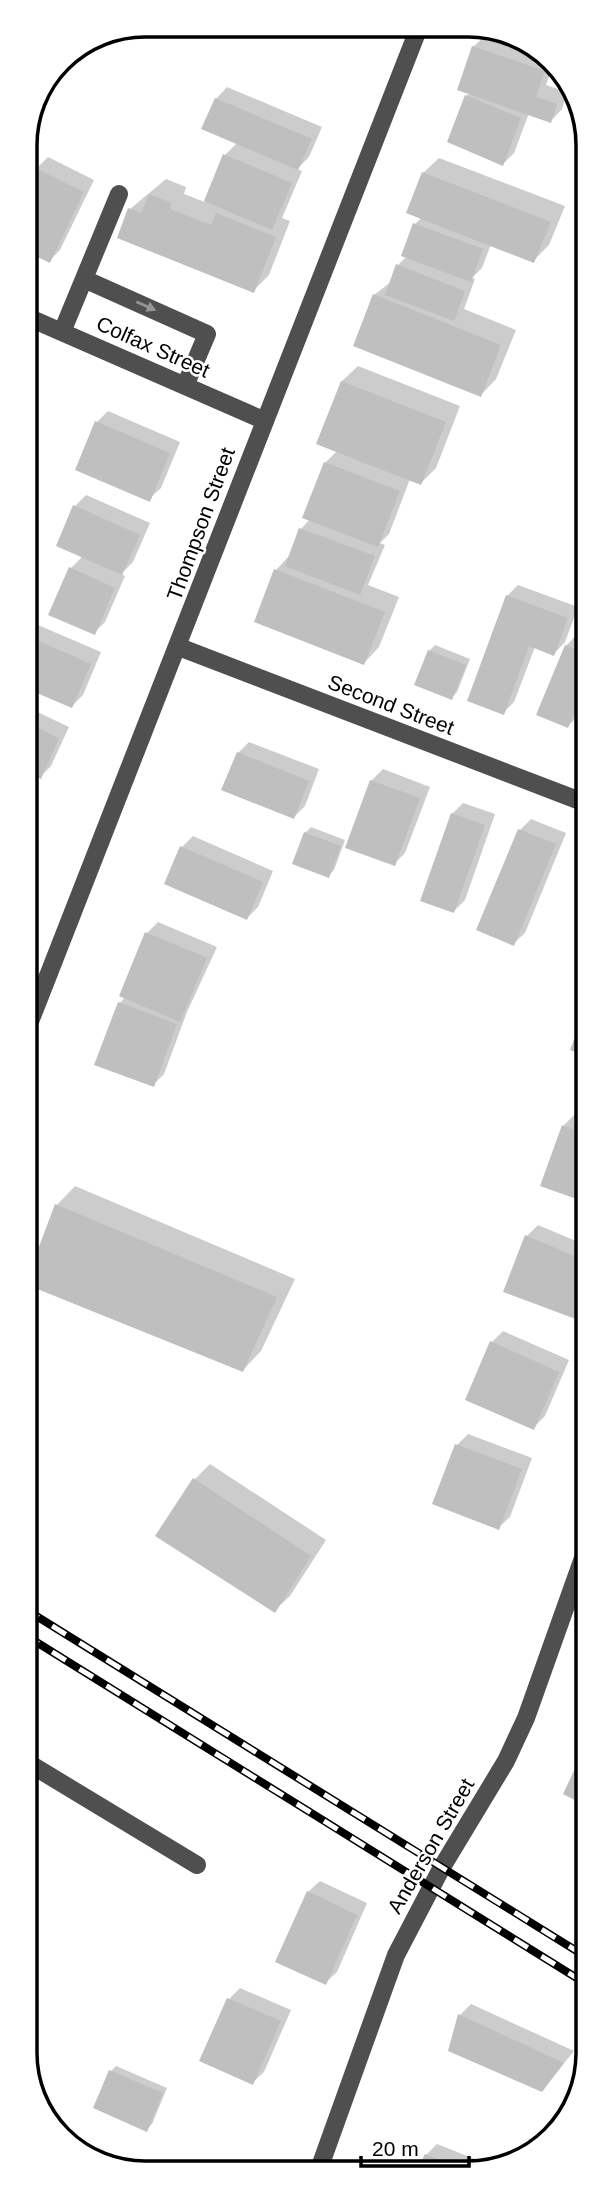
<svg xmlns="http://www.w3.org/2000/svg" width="613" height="2198" font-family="Helvetica,sans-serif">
	<rect width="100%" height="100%" fill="#fff"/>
	<path fill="#0003" d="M 499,28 L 554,63 L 546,85 L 567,92 L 562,109 L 551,121 L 529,113 L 514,153 L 503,164 L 466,96 L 470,93 L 473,47 L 485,36 L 508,44 L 509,41 L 483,31 Z
		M 227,87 L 322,127 L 309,157 L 297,169 L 302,171 L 282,218 L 290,221 L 269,275 L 253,291 L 130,209 L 166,179 L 186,187 L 184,194 L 205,202 L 225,155 L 237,143 L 216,99 Z
		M 25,137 L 37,141 L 25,169 Z
		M 48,157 L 94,180 L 60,250 L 49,261 L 25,249 L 25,192 L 36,169 Z
		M 439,158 L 565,206 L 549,245 L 533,261 L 491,244 L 482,268 L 472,278 L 475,279 L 464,309 L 516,330 L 496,379 L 481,395 L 374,295 L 392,281 L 398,265 L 407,256 L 415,224 L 422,217 L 423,173 Z
		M 358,366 L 460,406 L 436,468 L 421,483 L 410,479 L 389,534 L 380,543 L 385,545 L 368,585 L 399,597 L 379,647 L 364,663 L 276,570 L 290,555 L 301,529 L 310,519 L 325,463 L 337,451 L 318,443 L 342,381 Z
		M 108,411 L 180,442 L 161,488 L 149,499 L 97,422 Z
		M 86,495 L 150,523 L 133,562 L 121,574 L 125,576 L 105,622 L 94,633 L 71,568 L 83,556 L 75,506 Z
		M 518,585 L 578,607 L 565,642 L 554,654 L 535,647 L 514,702 L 503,713 L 507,596 Z
		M 31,622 L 101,652 L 83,695 L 72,706 L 25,686 L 25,628 Z
		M 577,634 L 588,638 L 588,693 L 579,715 L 568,726 L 566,646 Z
		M 435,645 L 470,659 L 457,692 L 451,698 L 429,651 Z
		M 25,706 L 69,727 L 51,766 L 40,777 L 25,770 Z
		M 249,742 L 319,769 L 305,806 L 294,817 L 238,753 Z
		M 383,769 L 430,787 L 405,853 L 394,864 L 371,781 Z
		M 463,803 L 495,814 L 465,900 L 454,911 L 452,814 Z
		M 531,819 L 566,833 L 525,933 L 513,944 L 520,830 Z
		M 311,827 L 345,840 L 334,870 L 328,876 L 305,833 Z
		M 193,836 L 273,871 L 258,907 L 247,918 L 182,847 Z
		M 158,922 L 217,947 L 187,1012 L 164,1074 L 153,1085 L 120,1003 L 125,997 L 147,933 Z
		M 575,1114 L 588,1119 L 588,1201 L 542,1185 L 564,1125 Z
		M 75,1186 L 295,1279 L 261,1351 L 243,1370 L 57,1205 Z
		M 538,1225 L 588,1246 L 588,1312 L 581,1319 L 527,1236 Z
		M 503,1331 L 569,1360 L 545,1416 L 533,1428 L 492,1342 Z
		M 468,1434 L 532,1458 L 510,1517 L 498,1528 L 457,1445 Z
		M 210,1464 L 326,1540 L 290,1596 L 274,1611 L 194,1480 Z
		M 588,1753 L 588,1805 L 566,1794 L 581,1759 Z
		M 320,1881 L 367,1903 L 337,1972 L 325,1983 L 308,1892 Z
		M 240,1988 L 291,2010 L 264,2072 L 252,2083 L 229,1999 Z
		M 471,2004 L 574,2051 L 542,2090 L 450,2050 L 460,2015 Z
		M 116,2066 L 167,2088 L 152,2124 L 146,2130 L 111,2071 Z
		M 437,2144 L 495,2167 L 484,2172 L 418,2172 L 426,2155 Z
		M 165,2160 L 190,2171 L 154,2171 Z"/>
	<path fill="#bfbfbf" d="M 499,28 L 537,52 L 537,53 L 481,32 L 482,29 Z
		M 472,46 L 545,71 L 536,97 L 557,104 L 551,123 L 457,90 Z
		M 465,95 L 521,118 L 503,166 L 447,142 Z
		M 215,98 L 312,139 L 298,170 L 201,129 Z
		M 223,154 L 292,183 L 272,230 L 204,201 Z
		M 35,168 L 84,192 L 50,263 L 25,251 L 25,188 Z
		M 422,172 L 551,222 L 534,263 L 406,213 Z
		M 149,194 L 172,203 L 170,209 L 211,225 L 216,213 L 276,237 L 254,293 L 117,238 L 128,208 L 141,213 Z
		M 413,223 L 483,249 L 471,282 L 401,256 Z
		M 396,264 L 465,291 L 454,321 L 385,295 Z
		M 373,294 L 501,345 L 481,397 L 353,346 Z
		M 341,381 L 446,422 L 421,485 L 316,444 Z
		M 95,421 L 170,453 L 150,502 L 75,470 Z
		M 324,462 L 400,491 L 378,547 L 302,518 Z
		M 73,505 L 140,535 L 122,575 L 56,546 Z
		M 299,528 L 375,556 L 360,595 L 285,566 Z
		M 69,567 L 115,588 L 95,635 L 48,615 Z
		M 274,569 L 385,612 L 364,665 L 254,622 Z
		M 506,595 L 568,618 L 554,656 L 529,646 L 504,715 L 467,701 Z
		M 25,635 L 91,664 L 72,708 L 25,688 Z
		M 565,645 L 588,654 L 588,679 L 568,728 L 536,715 Z
		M 428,650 L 466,665 L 452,700 L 414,685 Z
		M 25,722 L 59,738 L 41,779 L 25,772 Z
		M 237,752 L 309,781 L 294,819 L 221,790 Z
		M 370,780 L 420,798 L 395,866 L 345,848 Z
		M 451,813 L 485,825 L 454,913 L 420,901 Z
		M 518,829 L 556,844 L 514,946 L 476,930 Z
		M 304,832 L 341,846 L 329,878 L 292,864 Z
		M 180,846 L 263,882 L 247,920 L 164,884 Z
		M 588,891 L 588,925 L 576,920 Z
		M 145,932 L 207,958 L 180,1022 L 119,996 Z
		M 118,1002 L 177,1024 L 154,1087 L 94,1065 Z
		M 582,1019 L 588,1021 L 588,1057 L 570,1050 Z
		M 562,1125 L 588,1135 L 588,1203 L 540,1186 Z
		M 55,1204 L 277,1297 L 243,1372 L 25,1284 Z
		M 525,1235 L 588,1262 L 588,1305 L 581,1321 L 503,1292 Z
		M 490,1341 L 559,1372 L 534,1430 L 465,1400 Z
		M 455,1444 L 522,1469 L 499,1530 L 432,1504 Z
		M 193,1478 L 311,1556 L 275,1613 L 155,1536 Z
		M 580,1758 L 588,1762 L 588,1807 L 563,1794 Z
		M 307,1891 L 357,1915 L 326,1985 L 275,1962 Z
		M 227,1998 L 281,2021 L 253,2085 L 199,2061 Z
		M 458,2014 L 564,2063 L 542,2092 L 448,2051 Z
		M 109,2070 L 163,2093 L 147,2132 L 93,2108 Z
		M 425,2154 L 470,2172 L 416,2172 Z"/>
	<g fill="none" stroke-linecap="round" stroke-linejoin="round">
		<path stroke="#4f4f4f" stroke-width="18" d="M 84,279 L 207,334 L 185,386
			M 25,316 L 263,420
			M 62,332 L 119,194
			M 179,647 L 588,804
			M 25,1034 C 158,700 286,364 418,30
			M 25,1761 L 197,1865
			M 318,2172 L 396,1955 L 442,1867 L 506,1761 L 526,1718 L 588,1544"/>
		<defs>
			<path id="rail" d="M 25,1609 L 588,1958
				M 25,1635 L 588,1985"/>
		</defs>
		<use href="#rail" stroke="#000" stroke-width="8"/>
		<use href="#rail" stroke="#fff" stroke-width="5" stroke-dasharray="16" stroke-linecap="butt"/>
	</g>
	<defs><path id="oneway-solid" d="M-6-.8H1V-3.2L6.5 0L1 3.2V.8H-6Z" transform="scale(1.75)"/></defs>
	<use fill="#959595" href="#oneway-solid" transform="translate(146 306) rotate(24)"/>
	<g text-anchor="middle" stroke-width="5" stroke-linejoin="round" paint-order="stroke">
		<g font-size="21" fill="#000" stroke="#fff">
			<text transform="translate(153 347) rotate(24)" y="7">Colfax Street</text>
			<text transform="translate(201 524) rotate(-70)" y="7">Thompson Street</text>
			<text transform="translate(391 705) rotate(21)" y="7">Second Street</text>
			<text transform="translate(431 1846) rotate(-60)" y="7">Anderson Street</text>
		</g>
	</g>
	<path d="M0 0H613V2198H0ZM145 37H468A108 108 0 0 1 576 145V2053A108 108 0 0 1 468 2161H145A108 108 0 0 1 37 2053V145A108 108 0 0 1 145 37Z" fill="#fff" fill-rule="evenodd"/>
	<path fill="none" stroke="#000" stroke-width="3.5" d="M145 37H468A108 108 0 0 1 576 145V2053A108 108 0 0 1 468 2161H145A108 108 0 0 1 37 2053V145A108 108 0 0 1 145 37Z"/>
	<path d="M361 2156v10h108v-10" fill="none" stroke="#000000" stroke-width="3.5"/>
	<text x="372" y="2156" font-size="21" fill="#000000" stroke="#ffffff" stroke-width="5" paint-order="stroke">20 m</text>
</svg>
